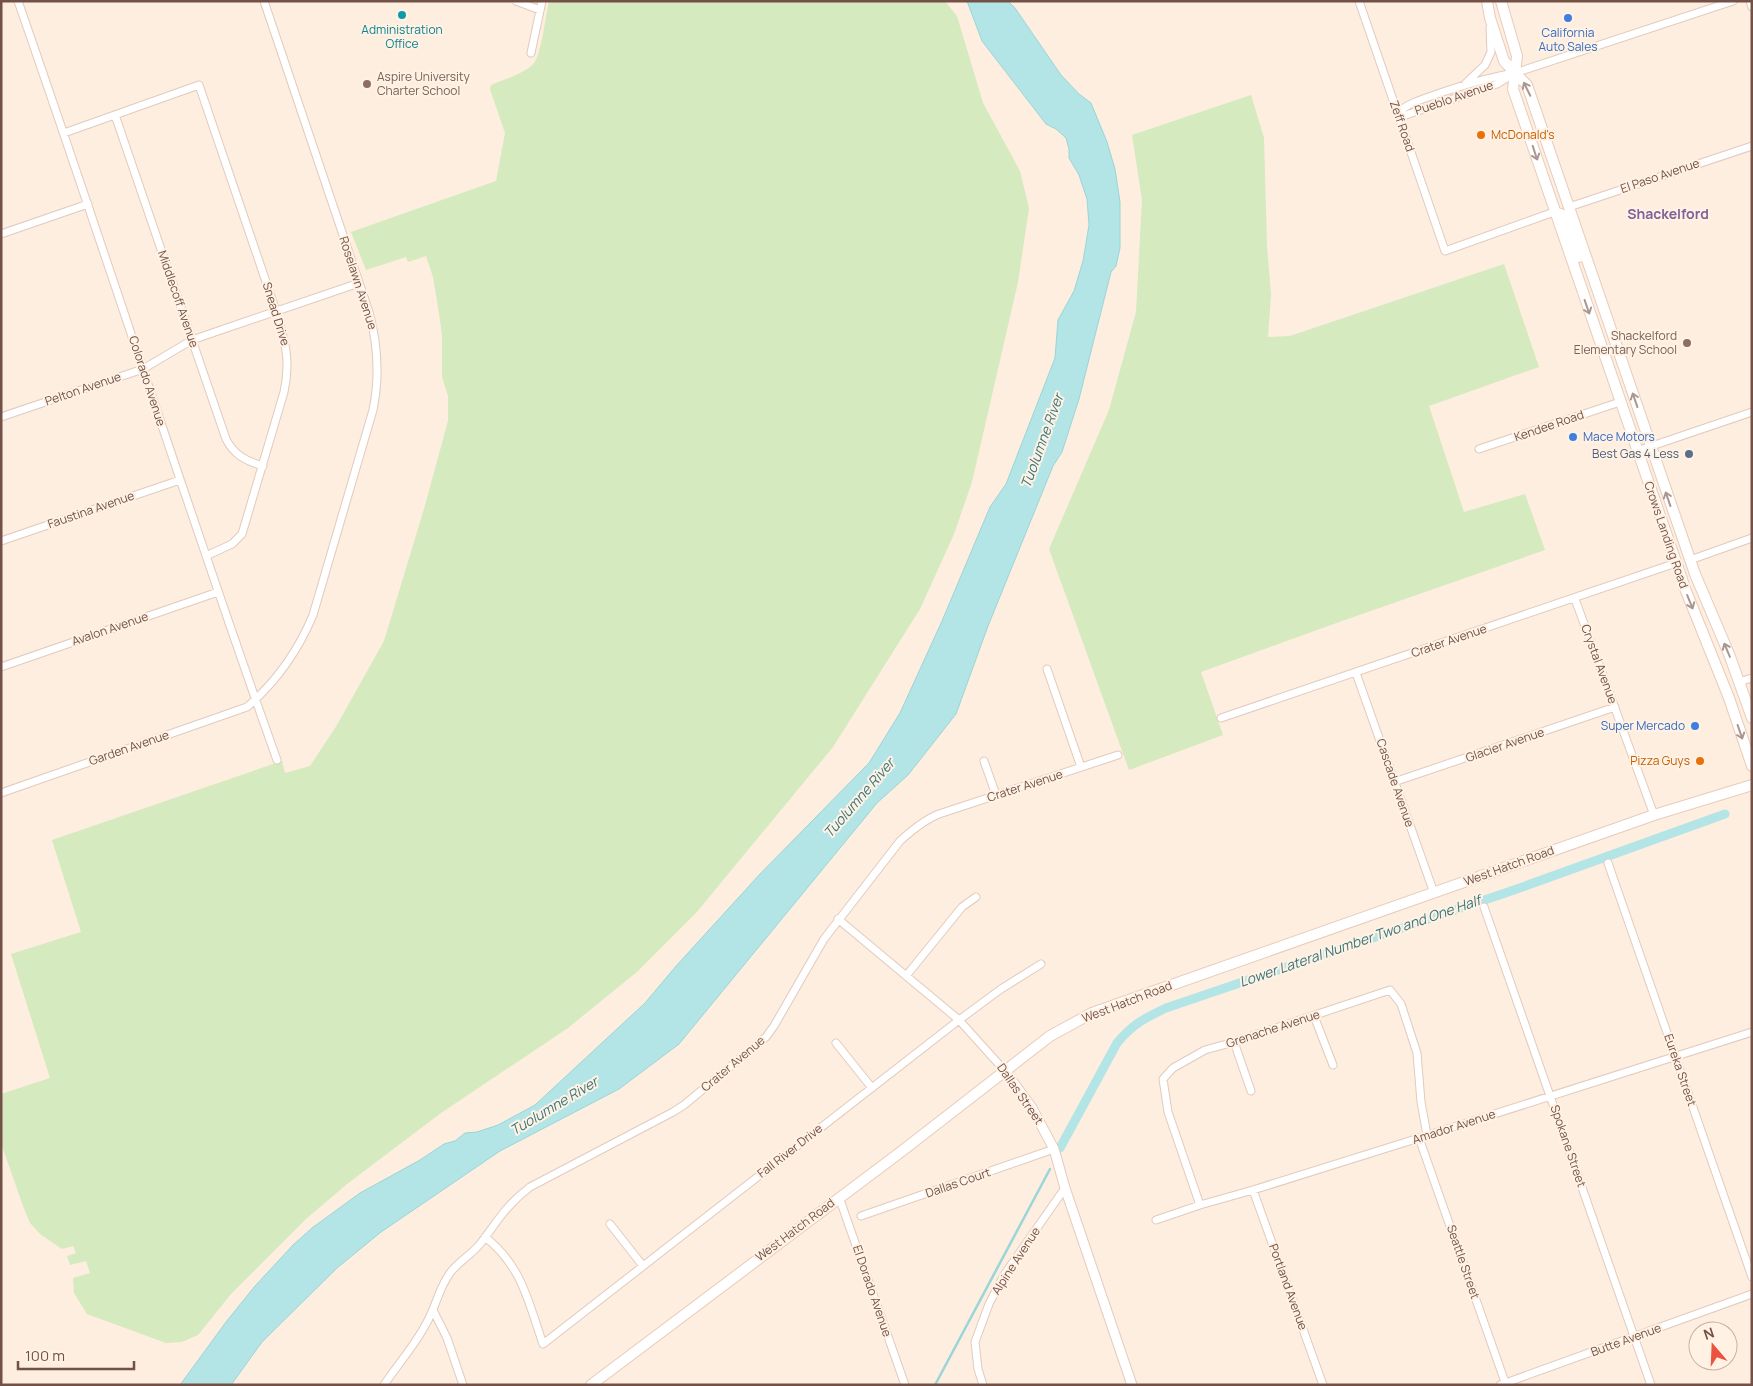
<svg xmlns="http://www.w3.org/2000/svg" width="1753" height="1386" font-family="Manrope,sans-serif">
	<rect width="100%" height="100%" fill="#fdeedf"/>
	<path fill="#d5eabe" d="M 549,1 L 945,1 L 957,16 L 983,103 L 1020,171 L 1029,208 L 1018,282 L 972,482 L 954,534 L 920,609 L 833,747 L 696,913 L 638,971 L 568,1028 L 441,1113 L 347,1184 L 307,1218 L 231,1294 L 198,1335 L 182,1342 L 166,1343 L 87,1314 L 74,1293 L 73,1278 L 90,1273 L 86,1261 L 70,1265 L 67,1256 L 76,1253 L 73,1246 L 62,1249 L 40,1234 L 30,1223 L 23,1206 L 1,1143 L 1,1094 L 50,1078 L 11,954 L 81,932 L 52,840 L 282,761 L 285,773 L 310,766 L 337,725 L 384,641 L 424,509 L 448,421 L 448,396 L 442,377 L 442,335 L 438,307 L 433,277 L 426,256 L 408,262 L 406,257 L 366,270 L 351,232 L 496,181 L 505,133 L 490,89 L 491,85 C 503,80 526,73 534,63 C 541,55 546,14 549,1 Z
		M 1251,95 L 1264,138 L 1267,245 L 1271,295 L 1268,337 L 1290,336 L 1504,264 L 1539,367 L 1429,406 L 1464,512 L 1525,494 L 1545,550 L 1342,621 L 1201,672 L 1223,735 L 1129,770 L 1049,549 L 1109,410 L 1136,312 L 1142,200 L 1132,135 Z"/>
	<path fill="#b3e4e6" stroke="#9ad5d8" d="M 967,1 L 1008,1 L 1015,8 L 1061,75 L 1079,94 L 1091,103 L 1107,142 L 1115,169 L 1120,202 L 1120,248 L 1116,266 L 1111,272 L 1079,399 L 1062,452 L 1053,466 L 988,626 L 956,714 L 908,775 L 877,803 L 679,1044 L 619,1089 L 500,1151 L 381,1232 L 337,1268 L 262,1342 L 231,1385 L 180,1385 L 226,1322 L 255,1286 L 293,1245 L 312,1228 L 360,1193 L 420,1160 L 444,1144 L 455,1141 L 465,1133 L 477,1132 L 498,1125 L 535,1105 L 645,1003 L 677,965 L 760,874 L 869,763 L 900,713 L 942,621 L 990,507 L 1006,484 L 1055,358 L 1058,320 L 1074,291 L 1083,261 L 1089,225 L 1087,199 L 1079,175 L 1069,158 L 1069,149 L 1066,138 L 1056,129 L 1046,124 L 982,41 Z"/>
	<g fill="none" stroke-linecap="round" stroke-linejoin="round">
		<path stroke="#9ad5d8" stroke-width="2.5" d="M 935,1385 L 1050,1169"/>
		<path stroke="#b3e4e6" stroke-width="9" d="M 1060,1148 L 1117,1043 C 1133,1024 1143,1019 1166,1008 L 1514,890 L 1725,814"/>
		<defs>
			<path id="minor" d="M 18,1 C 106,253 187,508 277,760
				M 516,1 L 540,10
				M 1359,1 L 1445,251 L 1554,212
				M 1750,1 L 1752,7
				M 531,53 L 542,1
				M 1466,83 L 1485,65 L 1491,52 L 1490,28
				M 1397,113 C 1410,102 1426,98 1443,92 C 1467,84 1490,77 1515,73 L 1733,1
				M 1397,113 L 1406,115 L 1497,84 L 1510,76
				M 115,115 L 226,439 C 234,455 246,461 263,466
				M 64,133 L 199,85 L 276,311 C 285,341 291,361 284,392 L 242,534 L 232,544 L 206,556
				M 1569,207 L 1752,146
				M 1,234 L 88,204
				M 1,417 L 143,369 L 192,340 L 218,331 L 359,283
				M 1479,449 L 1620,402
				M 1637,451 L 1752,412
				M 1,541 L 180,480
				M 1690,560 L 1752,538
				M 1575,599 L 1654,815
				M 1,667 L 218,592
				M 1047,669 L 1081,767
				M 1356,673 L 1434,893
				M 1739,682 L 1752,678
				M 1221,718 L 1676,563
				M 984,761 L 996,795
				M 1394,782 L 1615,707
				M 1,793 L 247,707 C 276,682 298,651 313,615 L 373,410 C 380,376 378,345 369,312 L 264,1
				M 1608,863 L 1752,1277
				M 1484,907 L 1651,1385
				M 838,919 L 959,1020 L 1005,1071
				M 906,976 L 962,907 L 976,897
				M 1314,1016 L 1333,1065
				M 1234,1042 L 1251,1091
				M 836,1043 L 872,1088
				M 1419,1138 L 1506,1385
				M 1253,1190 L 1323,1385
				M 839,1197 L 905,1385
				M 1200,1205 L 1168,1112 L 1163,1079 L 1173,1068 L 1205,1050 L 1234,1042 L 1390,990 L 1401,1004 L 1417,1053 L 1421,1102 L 1427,1135
				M 861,1216 L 1054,1149
				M 1156,1220 L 1200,1205 L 1253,1190 L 1419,1138 L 1752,1032
				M 610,1224 L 643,1266
				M 485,1237 C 522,1266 528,1301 543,1344 L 959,1020 L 1001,989 L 1041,964
				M 433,1310 L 447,1338 L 463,1385
				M 384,1385 C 398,1364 416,1344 427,1322 C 436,1306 439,1288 450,1273 C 458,1262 471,1255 480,1244 C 498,1221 505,1206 530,1187 L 673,1112 L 684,1105 L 766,1037 L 774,1026 L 824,939 L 900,841 C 912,830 924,820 939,814 L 1118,755
				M 983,1385 L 978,1369 L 975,1342 L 989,1304 L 1004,1275 L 1065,1188
				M 1500,1385 L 1752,1294"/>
			<path id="tertiary" d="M 1005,1071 L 1032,1108 L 1054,1149 L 1065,1188 L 1132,1385"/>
			<path id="secondary" d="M 1487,1 L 1490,18 L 1504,61 L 1515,73 L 1513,89 L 1686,591 L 1729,698 L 1752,766
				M 1501,1 L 1517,56 L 1515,73 L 1527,85 L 1695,574 L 1729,654 L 1752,718
				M 1554,212 L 1561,214 L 1579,257
				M 591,1385 L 902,1151 L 1050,1036 L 1092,1013 L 1654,815 L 1752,785"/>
		</defs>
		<use href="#minor" stroke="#e2cabe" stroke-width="9"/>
		<use href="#tertiary" stroke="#e2cabe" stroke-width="11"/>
		<use href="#secondary" stroke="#e8cbbb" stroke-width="12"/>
		<use href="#minor" stroke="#fff" stroke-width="7"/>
		<use href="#tertiary" stroke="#fff" stroke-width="9"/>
		<use href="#secondary" stroke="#fff" stroke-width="10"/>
	</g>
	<defs><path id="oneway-shaft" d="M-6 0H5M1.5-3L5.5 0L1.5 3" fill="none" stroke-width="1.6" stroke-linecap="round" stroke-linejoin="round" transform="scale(1.25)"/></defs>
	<g stroke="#ab9790">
		<use href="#oneway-shaft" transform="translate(1527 89) rotate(-116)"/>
		<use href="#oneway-shaft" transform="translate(1535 153) rotate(72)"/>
		<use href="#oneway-shaft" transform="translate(1587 307) rotate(71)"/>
		<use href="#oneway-shaft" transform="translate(1635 400) rotate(-109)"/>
		<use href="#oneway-shaft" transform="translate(1668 499) rotate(-109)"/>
		<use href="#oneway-shaft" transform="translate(1690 602) rotate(68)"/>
		<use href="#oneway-shaft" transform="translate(1727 650) rotate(-113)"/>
		<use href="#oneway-shaft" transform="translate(1740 732) rotate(71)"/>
	</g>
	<circle fill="#0f9aa8" stroke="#fff2e5" stroke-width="2" cx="402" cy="15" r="5"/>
	<g fill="#3f7fe0" stroke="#fff2e5" stroke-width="2">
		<circle cx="1568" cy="18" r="5"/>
		<circle cx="1573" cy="437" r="5"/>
		<circle cx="1695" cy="726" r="5"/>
	</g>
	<g fill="#8d6e63" stroke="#fff2e5" stroke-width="2">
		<circle cx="367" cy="84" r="5"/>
		<circle cx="1687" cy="343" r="5"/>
	</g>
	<g fill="#e8710a" stroke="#fff2e5" stroke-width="2">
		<circle cx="1481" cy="135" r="5"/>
		<circle cx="1700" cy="761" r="5"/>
	</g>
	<circle fill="#5c6f8a" stroke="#fff2e5" stroke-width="2" cx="1689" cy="454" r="5"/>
	<g text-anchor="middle" stroke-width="4" stroke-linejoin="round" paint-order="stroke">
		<g font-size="12" fill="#0d838f" stroke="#fff2e5">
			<text x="402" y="34">Administration<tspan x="402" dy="14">Office</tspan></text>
		</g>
		<g font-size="12" fill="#366cbe" stroke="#fff2e5">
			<text x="1568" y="37">California<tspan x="1568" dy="14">Auto Sales</tspan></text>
			<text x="1583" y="441" text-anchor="start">Mace Motors</text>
			<text x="1685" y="730" text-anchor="end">Super Mercado</text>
		</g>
		<g font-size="12" fill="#785e54" stroke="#fff2e5" text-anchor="start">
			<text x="377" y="81">Aspire University<tspan x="377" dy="14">Charter School</tspan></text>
			<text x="1677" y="340" text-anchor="end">Shackelford<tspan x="1677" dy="14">Elementary School</tspan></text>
		</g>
		<g font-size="12" fill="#735146" stroke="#fff2e5">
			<text transform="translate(1454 98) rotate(-19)" y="4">Pueblo Avenue</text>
			<text transform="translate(1402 126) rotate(71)" y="4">Zeff Road</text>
			<text transform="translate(1660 176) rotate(-19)" y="4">El Paso Avenue</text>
			<text transform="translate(358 283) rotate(72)" y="4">Roselawn Avenue</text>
			<text transform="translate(178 299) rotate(71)" y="4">Middlecoff Avenue</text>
			<text transform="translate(276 314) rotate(73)" y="4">Snead Drive</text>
			<text transform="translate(147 381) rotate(72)" y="4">Colorado Avenue</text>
			<text transform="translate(83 389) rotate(-19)" y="4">Pelton Avenue</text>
			<text transform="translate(1549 426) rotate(-19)" y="4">Kendee Road</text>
			<text transform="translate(91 510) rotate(-19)" y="4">Faustina Avenue</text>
			<text transform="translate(1666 535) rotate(71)" y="4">Crows Landing Road</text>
			<text transform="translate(110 629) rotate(-19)" y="4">Avalon Avenue</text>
			<text transform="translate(1449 641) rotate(-19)" y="4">Crater Avenue</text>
			<text transform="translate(1599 664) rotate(70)" y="4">Crystal Avenue</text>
			<text transform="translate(1505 745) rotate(-19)" y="4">Glacier Avenue</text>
			<text transform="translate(129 748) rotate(-19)" y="4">Garden Avenue</text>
			<text transform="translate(1395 783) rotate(71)" y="4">Cascade Avenue</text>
			<text transform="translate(1025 786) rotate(-18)" y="4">Crater Avenue</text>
			<text transform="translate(1509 866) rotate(-20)" y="4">West Hatch Road</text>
			<text transform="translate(1127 1002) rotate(-21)" y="4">West Hatch Road</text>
			<text transform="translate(1273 1029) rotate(-18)" y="4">Grenache Avenue</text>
			<text transform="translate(733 1064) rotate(-40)" y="4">Crater Avenue</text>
			<text transform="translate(1680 1070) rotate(71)" y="4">Eureka Street</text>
			<text transform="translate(1020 1094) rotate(55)" y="4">Dallas Street</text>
			<text transform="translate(1454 1127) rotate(-18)" y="4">Amador Avenue</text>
			<text transform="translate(1568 1146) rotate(71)" y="4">Spokane Street</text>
			<text transform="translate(790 1151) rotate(-38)" y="4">Fall River Drive</text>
			<text transform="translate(958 1183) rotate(-19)" y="4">Dallas Court</text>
			<text transform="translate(795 1230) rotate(-37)" y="4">West Hatch Road</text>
			<text transform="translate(1016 1261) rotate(-57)" y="4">Alpine Avenue</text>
			<text transform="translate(1463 1262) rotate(71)" y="4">Seattle Street</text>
			<text transform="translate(1288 1287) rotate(70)" y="4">Portland Avenue</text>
			<text transform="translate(872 1291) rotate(71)" y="4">El Dorado Avenue</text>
			<text transform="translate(1626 1340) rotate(-20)" y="4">Butte Avenue</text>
		</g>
		<g font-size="12" fill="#c56008" stroke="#fff2e5" text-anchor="start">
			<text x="1491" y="139">McDonald's</text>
			<text x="1690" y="765" text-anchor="end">Pizza Guys</text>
		</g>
		<g font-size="12" fill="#4e5e75" stroke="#fff2e5" text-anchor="end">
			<text x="1679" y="458">Best Gas 4 Less</text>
		</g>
		<g font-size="14" font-weight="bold" fill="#7f6297" stroke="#fff2e5">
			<text x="1668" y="219">Shackelford</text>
		</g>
		<g font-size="14" font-style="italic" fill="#3a7679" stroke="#fff2e5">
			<text transform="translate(1042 441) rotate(-70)" y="5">Tuolumne River</text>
			<text transform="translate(859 798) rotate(-49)" y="5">Tuolumne River</text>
			<text transform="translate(1360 941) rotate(-19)" y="5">Lower Lateral Number Two and One Half</text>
			<text transform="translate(554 1106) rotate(-31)" y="5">Tuolumne River</text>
		</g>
	</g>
	<rect width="1753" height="1386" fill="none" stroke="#735146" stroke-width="5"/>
	<g transform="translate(1713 1346) rotate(341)"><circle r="24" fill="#fff2e5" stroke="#c7b2a5"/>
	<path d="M0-4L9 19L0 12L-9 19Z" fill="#ea5340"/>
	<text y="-8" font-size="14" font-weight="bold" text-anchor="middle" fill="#735146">N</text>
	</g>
	<path d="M18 1361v8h116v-8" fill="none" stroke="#735146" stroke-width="2.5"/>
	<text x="25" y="1361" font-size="15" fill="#735146" stroke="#fff2e5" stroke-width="4" paint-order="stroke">100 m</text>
</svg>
